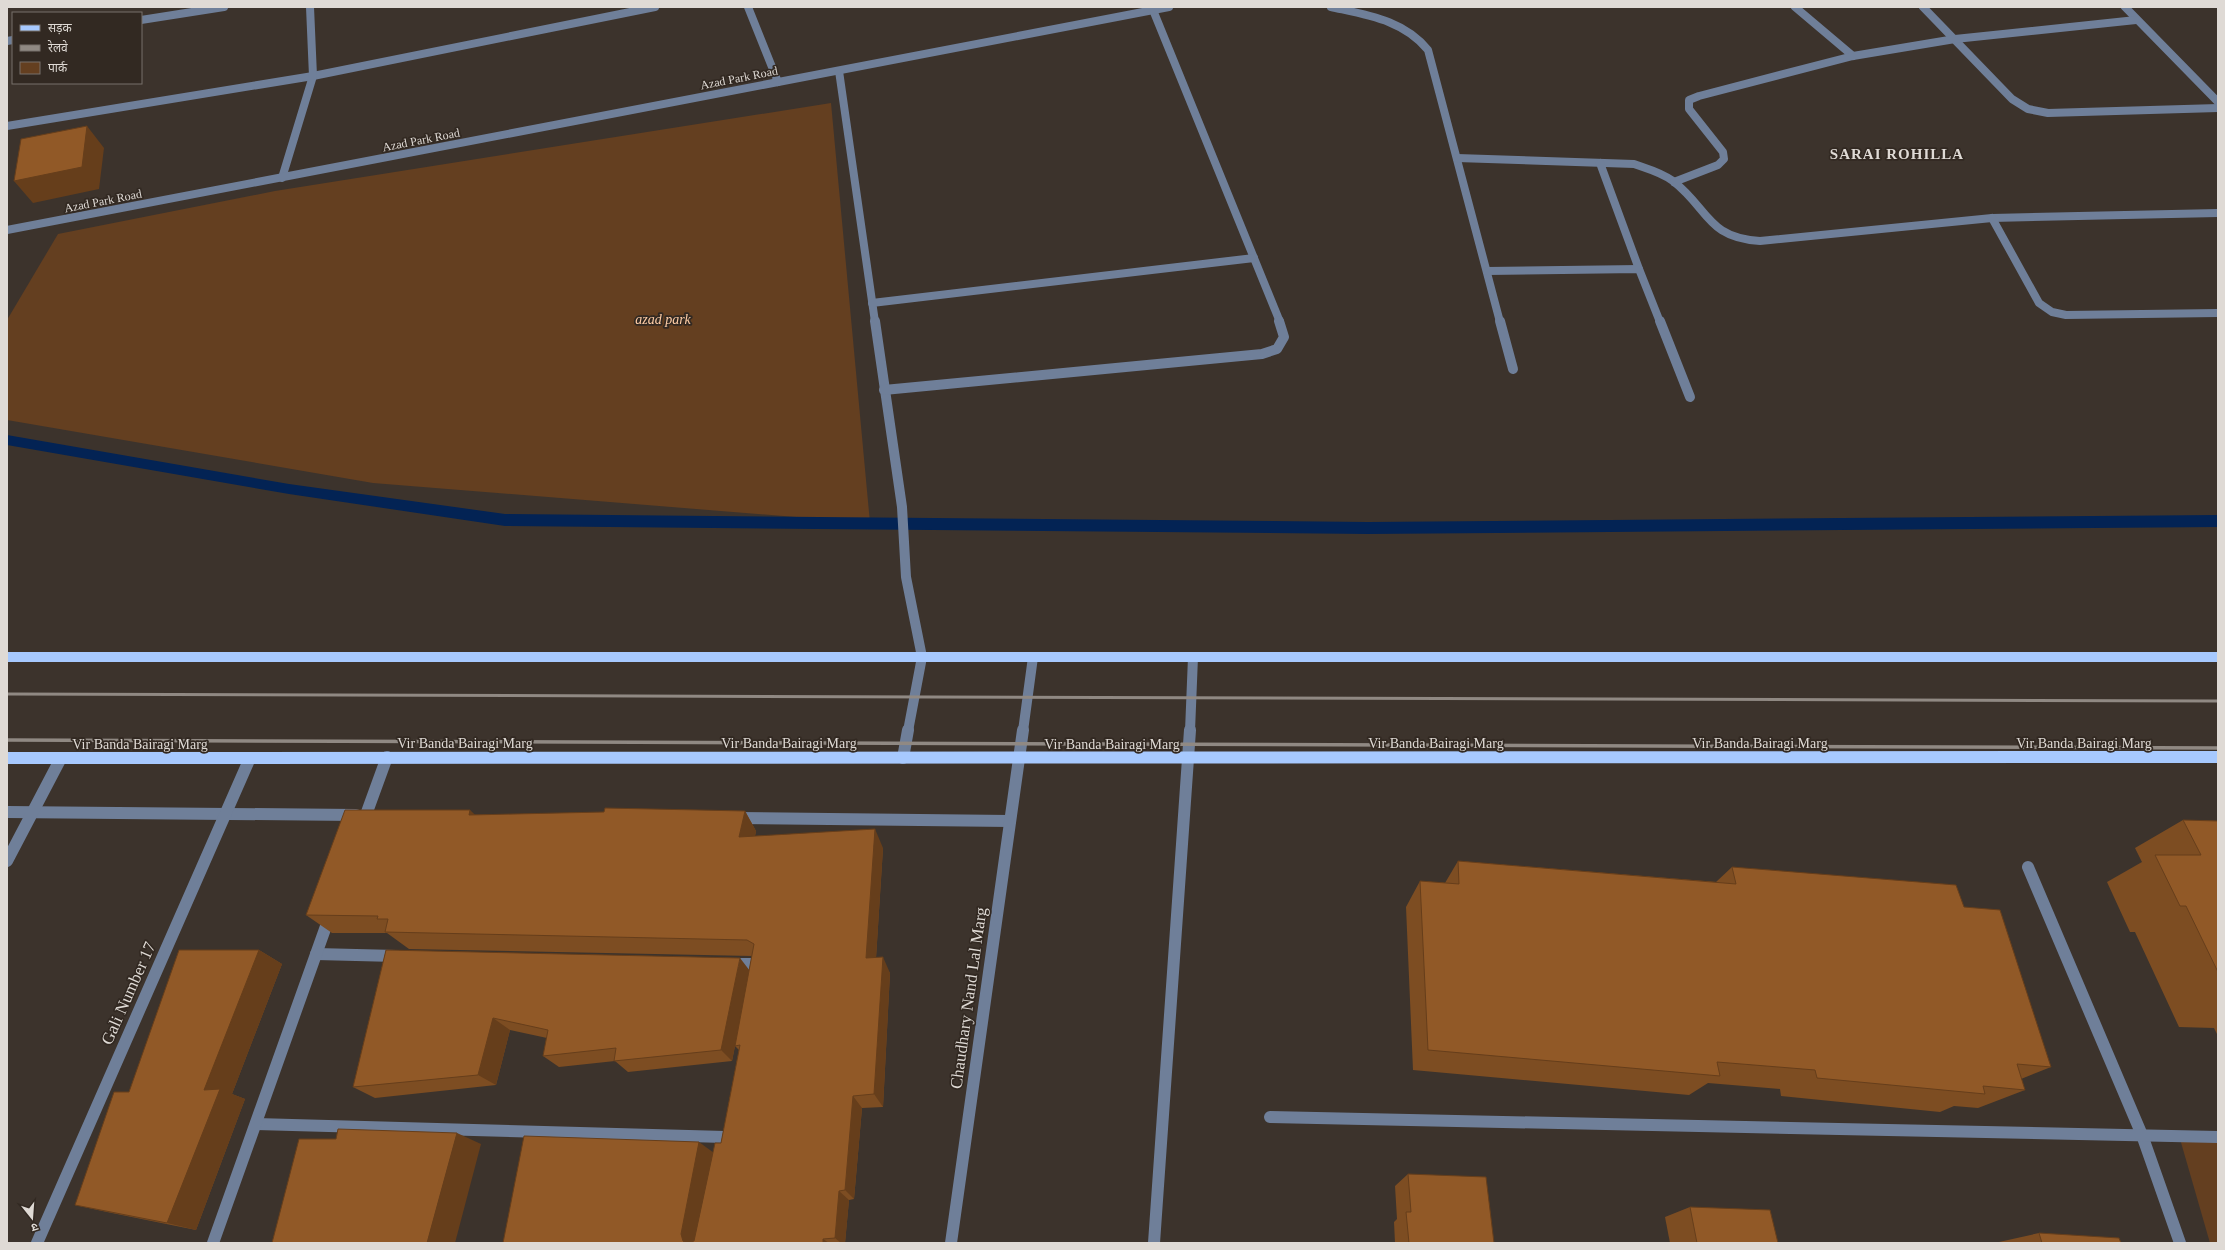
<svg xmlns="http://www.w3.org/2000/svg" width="2225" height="1250" viewBox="0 0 2225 1250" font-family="'Times New Roman','Noto Sans Devanagari',serif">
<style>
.green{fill:#643f20}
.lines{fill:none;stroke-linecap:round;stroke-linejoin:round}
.stream{fill:#032354;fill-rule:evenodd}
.minor-far2{stroke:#6f7f99;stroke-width:8}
.minor-far1{stroke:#6f7f99;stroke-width:10}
.minor{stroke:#6f7f99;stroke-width:12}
.major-far1{stroke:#a7c9fe;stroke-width:10}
.major{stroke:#a7c9fe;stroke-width:12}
.rail-far1{stroke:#908983;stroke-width:3}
.rail{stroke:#908983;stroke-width:3.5}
.wall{fill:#7d4d22}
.shaded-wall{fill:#663e1b}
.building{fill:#915927;stroke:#663e1b}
.labels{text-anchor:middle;stroke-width:3.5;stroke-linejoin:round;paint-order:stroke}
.far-street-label{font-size:12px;fill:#dfdad5;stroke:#322922}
.park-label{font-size:14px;font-style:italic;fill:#fecca5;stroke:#322922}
.street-label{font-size:14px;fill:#dfdad5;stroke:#322922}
.far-district-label{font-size:15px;font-weight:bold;letter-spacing:1px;fill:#dfdad5;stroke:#322922}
.near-street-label{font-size:17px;fill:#dfdad5;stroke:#322922}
</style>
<rect width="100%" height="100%" fill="#3c332c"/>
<g class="green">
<path d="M831,103L870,523L373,483L7,420V320L58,234L275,191Z"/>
<path d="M2178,1132L2218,1135V1243H2210Z"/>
</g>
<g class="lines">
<path class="stream" d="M7,435L289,484L505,514L1368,522L2218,515V527L1368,534L505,526L289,494L7,445Z"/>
<g class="minor-far2">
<path d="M748,7L778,82"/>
<path d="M1331,7C1367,15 1404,20 1428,50L1500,322"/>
<path d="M1795,7L1853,56"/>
<path d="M1923,7L2012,99L2028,109L2048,113L2218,108"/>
<path d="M2125,7L2218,102"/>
<path d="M1153,10L1280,322"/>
<path d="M141,20L224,7"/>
<path d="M7,41L13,40"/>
<path d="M839,71L875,322"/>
<path d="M7,126L313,76L655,7"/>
<path d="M1457,158L1634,164C1648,169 1661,172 1673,181C1709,209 1707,238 1760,241L1992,218L2218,213"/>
<path d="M1600,163L1639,269"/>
<path d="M282,178L313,76L310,7"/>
<path d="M1674,182L1718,165L1724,159L1723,152L1689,109V100L1699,96L1853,56L1955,39L2136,20"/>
<path d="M1992,218L2039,303L2052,312L2066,315L2218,313"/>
<path d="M7,230L1169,7"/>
<path d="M1487,271L1639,269L1660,322"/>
<path d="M872,303L1254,258"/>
</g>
<g class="minor-far1">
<path d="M875,321L902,507L906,577L922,657L908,731"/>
<path d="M1500,321L1513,369"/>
<path d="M1660,321L1690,397"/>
<path d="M884,390L1262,354L1277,349L1284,337L1279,321"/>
<path d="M1023,731L1033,657"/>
<path d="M1190,731L1193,657"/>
</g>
<g class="minor">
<path d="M903,758L908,730"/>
<path d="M7,812L356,815"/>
<path d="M736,818L1010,821"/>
<path d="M363,823L387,757"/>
<path d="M7,861L61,758"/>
<path d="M2028,867L2142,1135L2180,1243"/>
<path d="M316,954L396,956"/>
<path d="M732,964H759L757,970"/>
<path d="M1270,1117L2218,1137"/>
<path d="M256,1124L725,1137"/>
<path d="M37,1243L250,758"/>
<path d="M213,1243L330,915"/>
<path d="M951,1243L1023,730"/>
<path d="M1154,1243L1190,730"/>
</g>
<path class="major-far1" d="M7,657H2218"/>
<path class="major" d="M7,758L2218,757"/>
<path class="rail-far1" d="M7,694L2218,701"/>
<path class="rail" d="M7,740L2218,748"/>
</g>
<g class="wall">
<path d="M745,811L756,831L755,836L883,848L876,958L890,973L883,1107L862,1108L854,1199L849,1200L845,1243H503L713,1152L721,1143L739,1050L735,1046L732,1061L628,1072L615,1061L559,1067L543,1056L547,1038L510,1030L496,1085L375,1098L353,1087L386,950L749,970L752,956L409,949L387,933H332L306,915L476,815Z"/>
<path d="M2183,820L2218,821V1036L2214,1028L2179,1027L2135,932H2130L2107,882L2142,862L2135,848Z"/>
<path d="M1458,861L1716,882L1732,867L1964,907L2051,1067L2021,1079L2025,1090L1978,1108L1954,1106L1940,1112L1781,1096L1780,1089L1708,1083L1689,1095L1413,1070L1406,907L1420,881L1445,883Z"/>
<path d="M259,950L282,964L232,1094L245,1099L196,1230L107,1212L75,1205Z"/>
<path d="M1408,1174L1494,1243H1395L1394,1222L1397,1219L1395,1186Z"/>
<path d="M1690,1207L1778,1243H1670L1665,1217Z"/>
<path d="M2039,1233L2121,1243H1999V1242Z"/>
</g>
<g class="shaded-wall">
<path d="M87,126L104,148L99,189L33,203L14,181Z"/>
<path d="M470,810L490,829L469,815Z"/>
<path d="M745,811L756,831L751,856L739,837Z"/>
<path d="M875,829L883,848L875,974L866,958Z"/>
<path d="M259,950L282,964L232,1094L245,1099L196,1230L167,1223L204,1090Z"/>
<path d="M883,957L890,973L883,1107L874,1094Z"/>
<path d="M740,958L750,971L732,1061L721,1050Z"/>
<path d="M493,1018L510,1030L496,1085L478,1075Z"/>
<path d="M853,1096L862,1108L854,1199L845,1190Z"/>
<path d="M457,1133L481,1144L455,1243H427Z"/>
<path d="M699,1142L714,1153L697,1242L687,1243L683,1241L681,1234Z"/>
<path d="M839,1191L849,1200L845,1243H841L835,1238Z"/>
<path d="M823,1239L829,1243H823Z"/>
</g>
<g class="building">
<path d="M87,126L82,167L14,181L21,139Z"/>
<path d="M605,808L745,811L739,837L875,829L866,958L883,957L874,1094L853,1096L845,1190L839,1191L835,1238L823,1239V1243H503L524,1136L699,1142L681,1234L683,1241L686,1243L694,1241L715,1143H721L740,1045L735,1046L754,944L747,940L385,932L388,919H377L378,916L306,915L345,810H470L469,815L604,812Z"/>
<path d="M2183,820L2218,821V972L2186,906H2180L2155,855H2201Z"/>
<path d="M1458,861L1736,884L1732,867L1956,885L1964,907L2000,910L2051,1067L2017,1064L2025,1090L1983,1086L1985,1094L1817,1078L1815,1070L1717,1062L1720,1076L1428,1050L1420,881L1459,884Z"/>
<path d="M179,950H259L204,1090L220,1089L167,1223L75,1205L114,1092H129Z"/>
<path d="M386,950L740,958L721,1050L614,1061L616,1048L543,1056L548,1030L493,1018L478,1075L353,1087Z"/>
<path d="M338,1129L457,1133L427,1243H272L299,1139H336Z"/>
<path d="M1408,1174L1486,1177L1494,1243H1409L1406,1212H1411Z"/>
<path d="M1690,1207L1770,1210L1778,1243H1697Z"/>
<path d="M2039,1233L2119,1238L2121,1243H2042Z"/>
</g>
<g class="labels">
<g class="far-street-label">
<text transform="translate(739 78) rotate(-11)" y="4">Azad Park Road</text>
<text transform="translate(421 140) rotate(-11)" y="4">Azad Park Road</text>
<text transform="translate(103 201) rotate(-11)" y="4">Azad Park Road</text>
</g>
<g class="park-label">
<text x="663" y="324">azad park</text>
</g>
<g class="street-label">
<text x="465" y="748">Vir Banda Bairagi Marg</text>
<text x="789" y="748">Vir Banda Bairagi Marg</text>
<text x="1436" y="748">Vir Banda Bairagi Marg</text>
<text x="1760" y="748">Vir Banda Bairagi Marg</text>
<text x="2084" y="748">Vir Banda Bairagi Marg</text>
<text x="140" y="749">Vir Banda Bairagi Marg</text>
<text x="1112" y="749">Vir Banda Bairagi Marg</text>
</g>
<g class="far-district-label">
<text x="1897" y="159">SARAI ROHILLA</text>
</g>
<g class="near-street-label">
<text transform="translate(128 993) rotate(-66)" y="6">Gali Number 17</text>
<text transform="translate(968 998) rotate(-82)" y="6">Chaudhary Nand Lal Marg</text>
</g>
</g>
<rect width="2225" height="1250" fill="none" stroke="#dfdad5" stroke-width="16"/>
<rect x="12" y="12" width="130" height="72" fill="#322922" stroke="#77706a"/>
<rect x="20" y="25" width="20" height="6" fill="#a7c9fe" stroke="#77706a"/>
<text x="48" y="32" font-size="12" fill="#dfdad5">सड़क</text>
<rect x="20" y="45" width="20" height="6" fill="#908983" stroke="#77706a"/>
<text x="48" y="52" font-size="12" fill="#dfdad5">रेलवे</text>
<rect x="20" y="62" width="20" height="12" fill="#643f20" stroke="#77706a"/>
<text x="48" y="72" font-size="12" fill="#dfdad5">पार्क</text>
<g transform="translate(32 1218) rotate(163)" stroke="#322922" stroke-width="3" paint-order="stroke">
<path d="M0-3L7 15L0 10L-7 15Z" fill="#dfdad5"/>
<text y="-6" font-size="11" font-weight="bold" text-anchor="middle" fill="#dfdad5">उ</text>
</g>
</svg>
